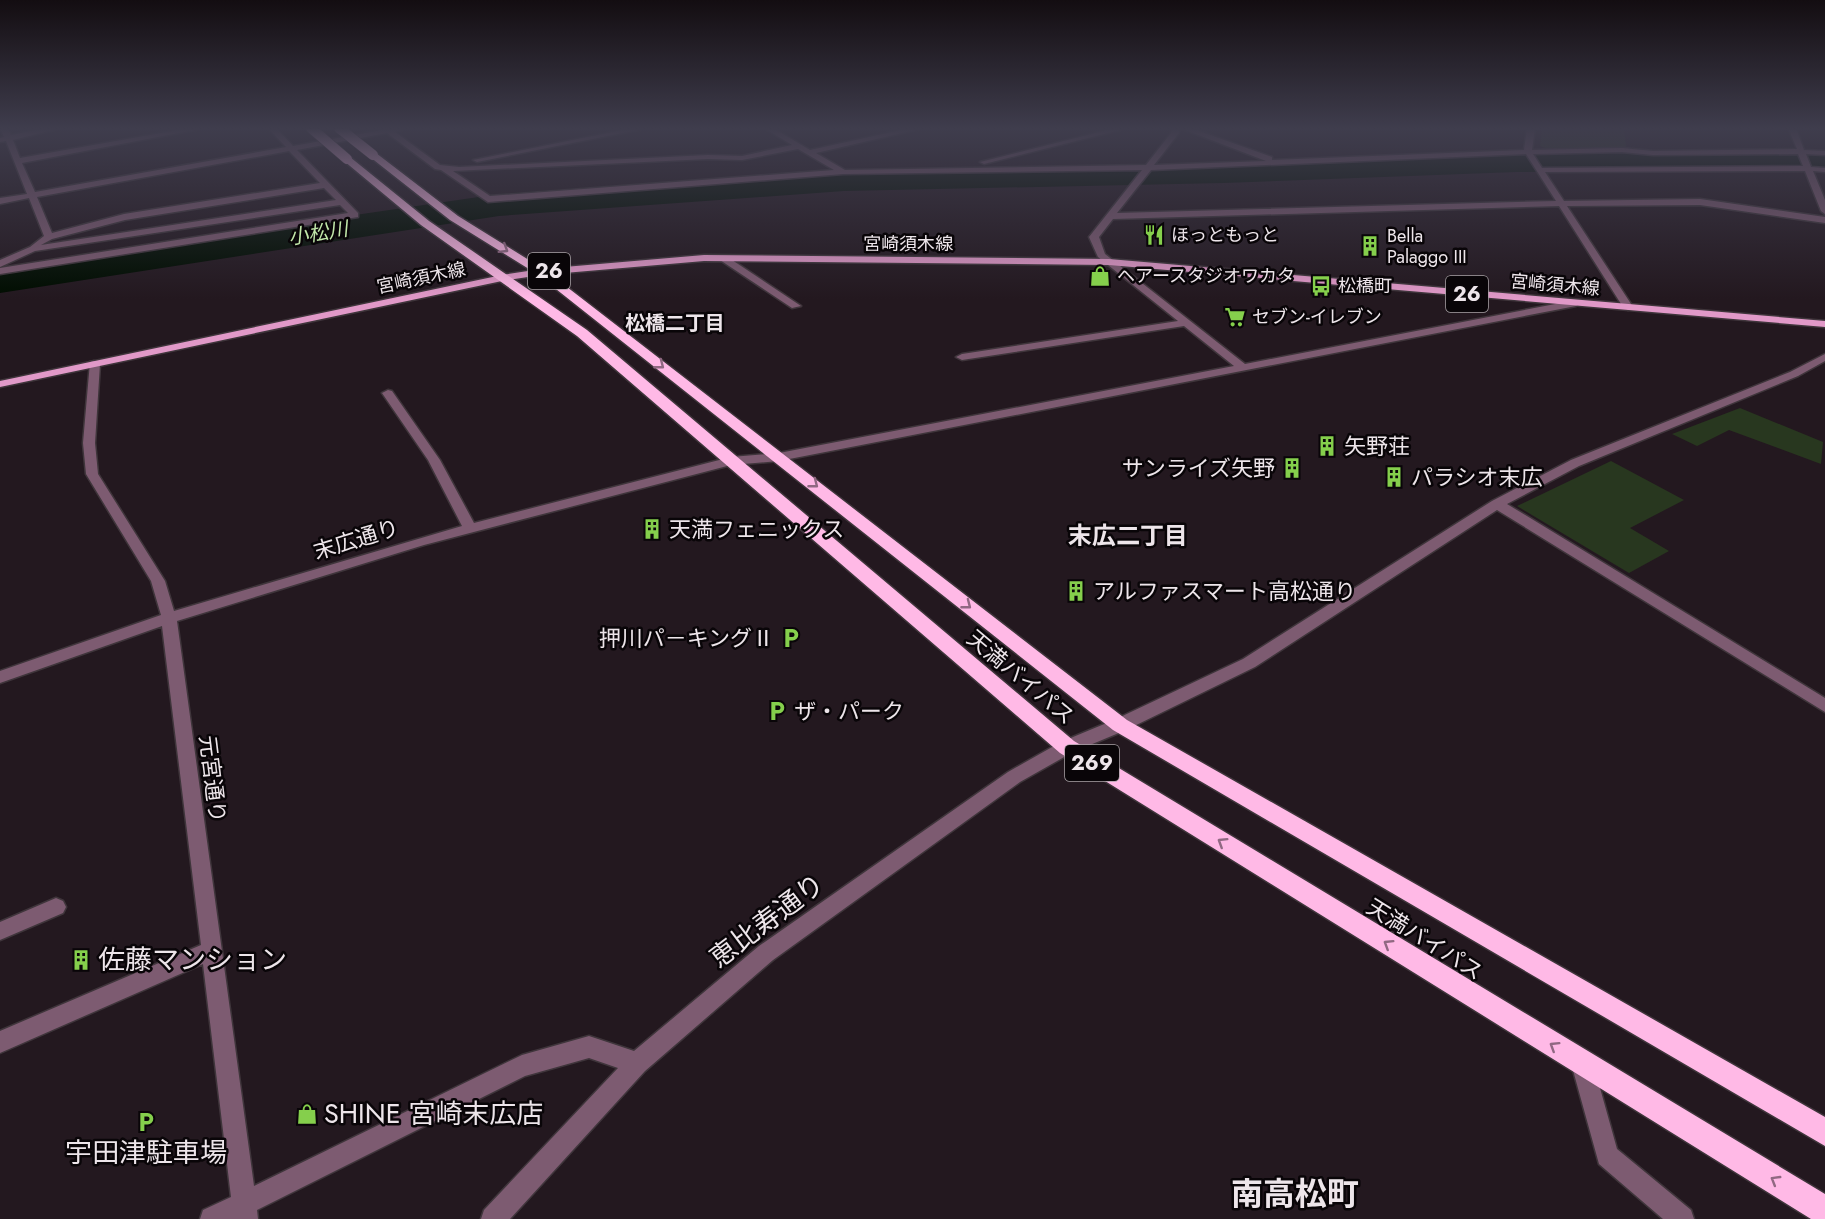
<svg xmlns="http://www.w3.org/2000/svg" width="1825" height="1219" viewBox="0 0 1825 1219" font-family="Jost,'Noto Sans JP',sans-serif">
<style>
.green{fill:#28371f}
.lines{fill:none;stroke-linecap:round;stroke-linejoin:round}
.river{fill:#000d00;fill-rule:evenodd}
.minor-casing{stroke:#3f353b;stroke-width:3}
.major-casing{stroke:#3f353b;stroke-width:3}
.highway-casing{stroke:#3f353b;stroke-width:3}
.minor{fill:#7d5b71;fill-rule:evenodd}
.major{fill:#e199c8;fill-rule:evenodd}
.highway{fill:#ffb9e6;fill-rule:evenodd}
.highway-bridge-casing{stroke:#3f353b;stroke-width:11;stroke-linecap:butt}
.highway-bridge{stroke:#ffb9e6;stroke-width:10}
.oneway{stroke:#906882}
.labels{text-anchor:middle;stroke-width:5;stroke-linejoin:round;paint-order:stroke}
.far-poi-label{font-size:18px;fill:#ede5ea;stroke:#090508;text-anchor:start}
.far-street-label{font-size:18px;fill:#ede5ea;stroke:#090508}
.far-water-label{font-size:20px;font-style:italic;fill:#c1e7a9;stroke:#090508}
.far-neighbourhood-label{font-size:20px;font-weight:bold;fill:#ede5ea;stroke:#090508}
.shield{fill:#090508;stroke:#a9a2a6;stroke-width:1.5}
.shield-label{font-size:21px;font-weight:bold;fill:#ede5ea}
.poi-label{font-size:22px;fill:#ede5ea;stroke:#090508;text-anchor:start}
.street-label{font-size:22px;fill:#ede5ea;stroke:#090508}
.neighbourhood-label{font-size:24px;font-weight:bold;fill:#ede5ea;stroke:#090508}
.near-street-label{font-size:27px;fill:#ede5ea;stroke:#090508}
.near-poi-label{font-size:27px;fill:#ede5ea;stroke:#090508;text-anchor:start}
.near-quarter-label{font-size:32px;font-weight:bold;fill:#ede5ea;stroke:#090508}
</style>
<rect width="100%" height="100%" fill="#23181f"/>
<g class="green">
<path d="M1542,128H1624L1626,147L1548,149L1540,146Z"/>
<path d="M1740,408L1823,442L1821,464L1729,430L1697,446L1672,434Z"/>
<path d="M1611,461L1684,500L1630,528L1669,551L1629,573L1517,506Z"/>
</g>
<g class="lines">
<path class="river" d="M1749,150L1825,152V172L1749,170L1517,172L1224,183L844,191L499,216L0,293V267L499,194L844,169L1224,163L1517,152Z"/>
<g class="minor-casing">
<g id="minor">
<path d="M0,128H8L11,135L46,128H61L13,140L20,158L189,128H205L22,163L35,192L286,147L268,128H276L293,146L382,130L381,128H407L395,132L440,165L459,167L708,155L742,156L792,145L764,128H773L810,150L910,128H924L816,153L845,170L1146,165L1171,133L1172,128H1180L1179,133L1154,165L1266,161L1180,128H1191L1272,157V160L1524,150L1527,128H1535L1532,150L1622,148L1653,151L1797,149L1788,128H1796L1804,150L1825,151V155L1806,154L1811,167L1825,168V172L1813,171L1825,200V214L1821,211L1805,171L1545,172L1564,201L1700,199L1825,217V223L1700,205L1567,206L1633,307L1628,310L1623,307L1559,206L1113,219L1099,237L1105,254L1245,364L1576,300L1581,303L1576,306L779,461L731,465L424,545L177,621L254,1186L522,1055L589,1036L634,1051L759,946L1008,772L1061,742L1114,720L1243,659L1492,501L1571,460L1790,372L1825,354V361L1798,376L1579,466L1507,504L1825,698V712L1497,510L1255,667L1126,730L1073,752L1020,782L773,960L645,1071L510,1219H481L484,1210L618,1068L589,1058L525,1076L257,1210L258,1219H200L203,1210L231,1197L203,964L0,1053V1031L201,945L162,626L0,683V671L161,615L151,581L86,474L83,443L90,362L94,361L100,364L95,443L98,474L165,581L174,611L462,526L428,460L382,393L388,390L392,391L440,460L474,523L731,457L779,453L1234,366L1184,326L962,360L956,357L962,354L1178,321L1098,257L1089,237L1142,170L843,174L488,202L441,170L435,169L387,133L297,150L358,213V217L0,274V268L348,213L340,205L35,251L0,267V260L30,247L44,236L29,198L0,204V198L27,194L6,141L0,142V138L4,137ZM798,149L834,170L490,196L453,171L708,159L742,160ZM289,151L320,183L124,214L52,233L37,197ZM1622,152L1653,155L1798,154L1803,166L1542,168L1533,154ZM1526,154L1556,201L1117,213L1151,170ZM324,188L336,200L41,245L52,239L125,220Z"/>
<path d="M632,128H648L477,162L473,160Z"/>
<path d="M1115,128H1128L984,164L980,162Z"/>
<path d="M720,256H726L801,306L792,308L720,260Z"/>
<path d="M56,898L63,901L66,907L63,913L0,940V922Z"/>
<path d="M1582,1052L1590,1055L1593,1063L1617,1149L1691,1210L1694,1219H1663L1599,1164L1571,1063L1574,1055Z"/>
</g>
</g>
<g class="major-casing">
<path id="major" d="M704,255L1109,259L1825,321V327L1109,265L704,261L541,275L502,281L0,387V381L502,275L541,269Z"/>
</g>
<g class="highway-casing">
<g id="highway">
<path d="M370,153H376L458,216L545,270L1127,720L1825,1117V1146L1113,730L537,274L450,220L370,157Z"/>
<path d="M344,157H350L429,221L587,330L1074,741L1825,1194V1219H1811L1060,753L577,336L421,225L344,161Z"/>
</g>
</g>
<use href="#minor" class="minor"/>
<use href="#major" class="major"/>
<use href="#highway" class="highway"/>
<g class="highway-bridge-casing">
<g id="highway-bridge">
<path d="M311,128L347,159"/>
<path d="M339,128L373,155"/>
</g>
</g>
<use href="#highway-bridge" class="highway-bridge"/>
</g>
<defs><path id="oneway-chevron" d="M-2-3.5L2.5 0L-2 3.5" fill="none" stroke-width="1.6" stroke-linecap="round" stroke-linejoin="round" transform="scale(1.5)"/></defs>
<g class="oneway">
<use href="#oneway-chevron" transform="translate(504 249) rotate(32)"/>
<use href="#oneway-chevron" transform="translate(660 365) rotate(38)"/>
<use href="#oneway-chevron" transform="translate(814 484) rotate(38)"/>
<use href="#oneway-chevron" transform="translate(967 605) rotate(38)"/>
<use href="#oneway-chevron" transform="translate(1222 842) rotate(-148)"/>
<use href="#oneway-chevron" transform="translate(1388 944) rotate(-148)"/>
<use href="#oneway-chevron" transform="translate(1554 1046) rotate(-148)"/>
<use href="#oneway-chevron" transform="translate(1775 1180) rotate(-149)"/>
</g>
<linearGradient id="sky" x2="0" y2="1"><stop stop-color="#130d11"/><stop offset="0.43" stop-color="#3f3d4d"/><stop offset="1" stop-color="#3f3d4d" stop-opacity="0"/></linearGradient>
<rect width="1825" height="299" fill="url(#sky)"/>
<defs>
<g id="restaurant-bare" transform="scale(1.62)"><path d="M-5-6h1v4h1v-4h1v4h1v-4h1v5L-1.5 .5V6h-2V.5L-5-1ZM5-6V6H3V1.5H1.5Q1.5-4 5-6Z" fill="#85cf4c" stroke="#090508" stroke-width="2.5" paint-order="stroke"/></g>
<g id="building-bare" transform="scale(1.62)"><path d="M-4-6H4V6H1V3H-1V6H-4ZM-2.5-4.3h1.7v1.8h-1.7ZM.8-4.3h1.7v1.8H.8ZM-2.5-1h1.7V.8h-1.7ZM.8-1h1.7V.8H.8Z" fill="#85cf4c" stroke="#090508" stroke-width="2.5" paint-order="stroke"/></g>
<g id="shop-bare" transform="scale(1.62)"><path d="M-5-2.5h2.3a2.7 3.5 0 0 1 5.4 0H5L5.5 6h-11ZM-1.5-2.5h3a1.5 2.3 0 0 0-3 0Z" fill="#85cf4c" stroke="#090508" stroke-width="2.5" paint-order="stroke"/></g>
<g id="bus-bare" transform="scale(1.62)"><path d="M-5-6H5V4H4V6H2V4H-2V6H-4V4H-5ZM-3.5-4V0h7V-4ZM-3.5 1.2v1.5H-2V1.2ZM2 1.2v1.5H3.5V1.2Z" fill="#85cf4c" stroke="#090508" stroke-width="2.5" paint-order="stroke"/></g>
<g id="supermarket-bare" transform="scale(1.62)"><path d="M-6-5.5h2.5l.6 2H6L4.5 2H-2.5L-4.4-4H-6ZM-1.5 3.2a1.3 1.3 0 1 0 .1 0ZM3 3.2a1.3 1.3 0 1 0 .1 0Z" fill="#85cf4c" stroke="#090508" stroke-width="2.5" paint-order="stroke"/></g>
<g id="parking-bare" transform="scale(1.62)"><path d="M-3.5-5.5H1a3.5 3.5 0 0 1 0 7H-1V5.5H-3.5ZM-1-3.4V-.6H.8a1.4 1.4 0 0 0 0-2.8Z" fill="#85cf4c" stroke="#090508" stroke-width="2.5" paint-order="stroke"/></g>
</defs>
<g fill-rule="evenodd">
<use href="#restaurant-bare" x="1154" y="235"/>
<use href="#building-bare" x="1370" y="246"/>
<use href="#shop-bare" x="1100" y="276"/>
<use href="#bus-bare" x="1321" y="286"/>
<use href="#supermarket-bare" x="1235" y="317"/>
<use href="#building-bare" x="1327" y="446"/>
<use href="#building-bare" x="1292" y="468"/>
<use href="#building-bare" x="1394" y="477"/>
<use href="#building-bare" x="652" y="529"/>
<use href="#building-bare" x="1076" y="591"/>
<use href="#parking-bare" x="791" y="638"/>
<use href="#parking-bare" x="777" y="711"/>
<use href="#building-bare" x="81" y="960"/>
<use href="#shop-bare" x="307" y="1114"/>
<use href="#parking-bare" x="146" y="1122"/>
</g>
<g class="labels">
<g class="far-poi-label">
<text x="1171" y="241">ほっともっと</text>
<text x="1387" y="242">Bella<tspan x="1387" dy="21">Palaggo III</tspan></text>
<text x="1117" y="282">ヘアースタジオワカタ</text>
<text x="1338" y="292">松橋町</text>
<text x="1252" y="323">セブン-イレブン</text>
</g>
<g class="far-street-label">
<text x="908" y="250">宮崎須木線</text>
<text transform="translate(421 278) rotate(-12)" y="6">宮崎須木線</text>
<text transform="translate(1555 285) rotate(5)" y="6">宮崎須木線</text>
</g>
<g class="far-water-label">
<text transform="translate(318 233) rotate(-9)" y="7">小松川</text>
</g>
<g class="far-neighbourhood-label">
<text x="675" y="330">松橋二丁目</text>
</g>
<g class="shield">
<rect x="528" y="253" width="42" height="36" rx="4.5"/>
<rect x="1446" y="276" width="42" height="36" rx="4.5"/>
<rect x="1065" y="745" width="54" height="36" rx="4.5"/>
</g>
<g class="shield-label">
<text x="549" y="278">26</text>
<text x="1467" y="301">26</text>
<text x="1092" y="770">269</text>
</g>
<g class="poi-label">
<text x="1344" y="454">矢野荘</text>
<text x="1275" y="476" text-anchor="end">サンライズ矢野</text>
<text x="1411" y="485">パラシオ末広</text>
<text x="669" y="537">天満フェニックス</text>
<text x="1093" y="599">アルファスマート高松通り</text>
<text x="774" y="646" text-anchor="end">押川パ－キングⅡ</text>
<text x="794" y="719">ザ・パーク</text>
</g>
<g class="street-label">
<text transform="translate(356 539) rotate(-17)" y="8">末広通り</text>
<text transform="translate(1021 677) rotate(40)" y="8">天満バイパス</text>
<text transform="translate(213 779) rotate(83)" y="8">元宮通り</text>
<text transform="translate(1425 939) rotate(32)" y="8">天満バイパス</text>
</g>
<g class="neighbourhood-label">
<text x="1128" y="544">末広二丁目</text>
</g>
<g class="near-street-label">
<text transform="translate(767 921) rotate(-37)" y="9">恵比寿通り</text>
</g>
<g class="near-poi-label">
<text x="98" y="969">佐藤マンション</text>
<text x="324" y="1123">SHINE 宮崎末広店</text>
<text x="146" y="1162" text-anchor="middle">宇田津駐車場</text>
</g>
<g class="near-quarter-label">
<text x="1295" y="1205">南高松町</text>
</g>
</g>
</svg>
